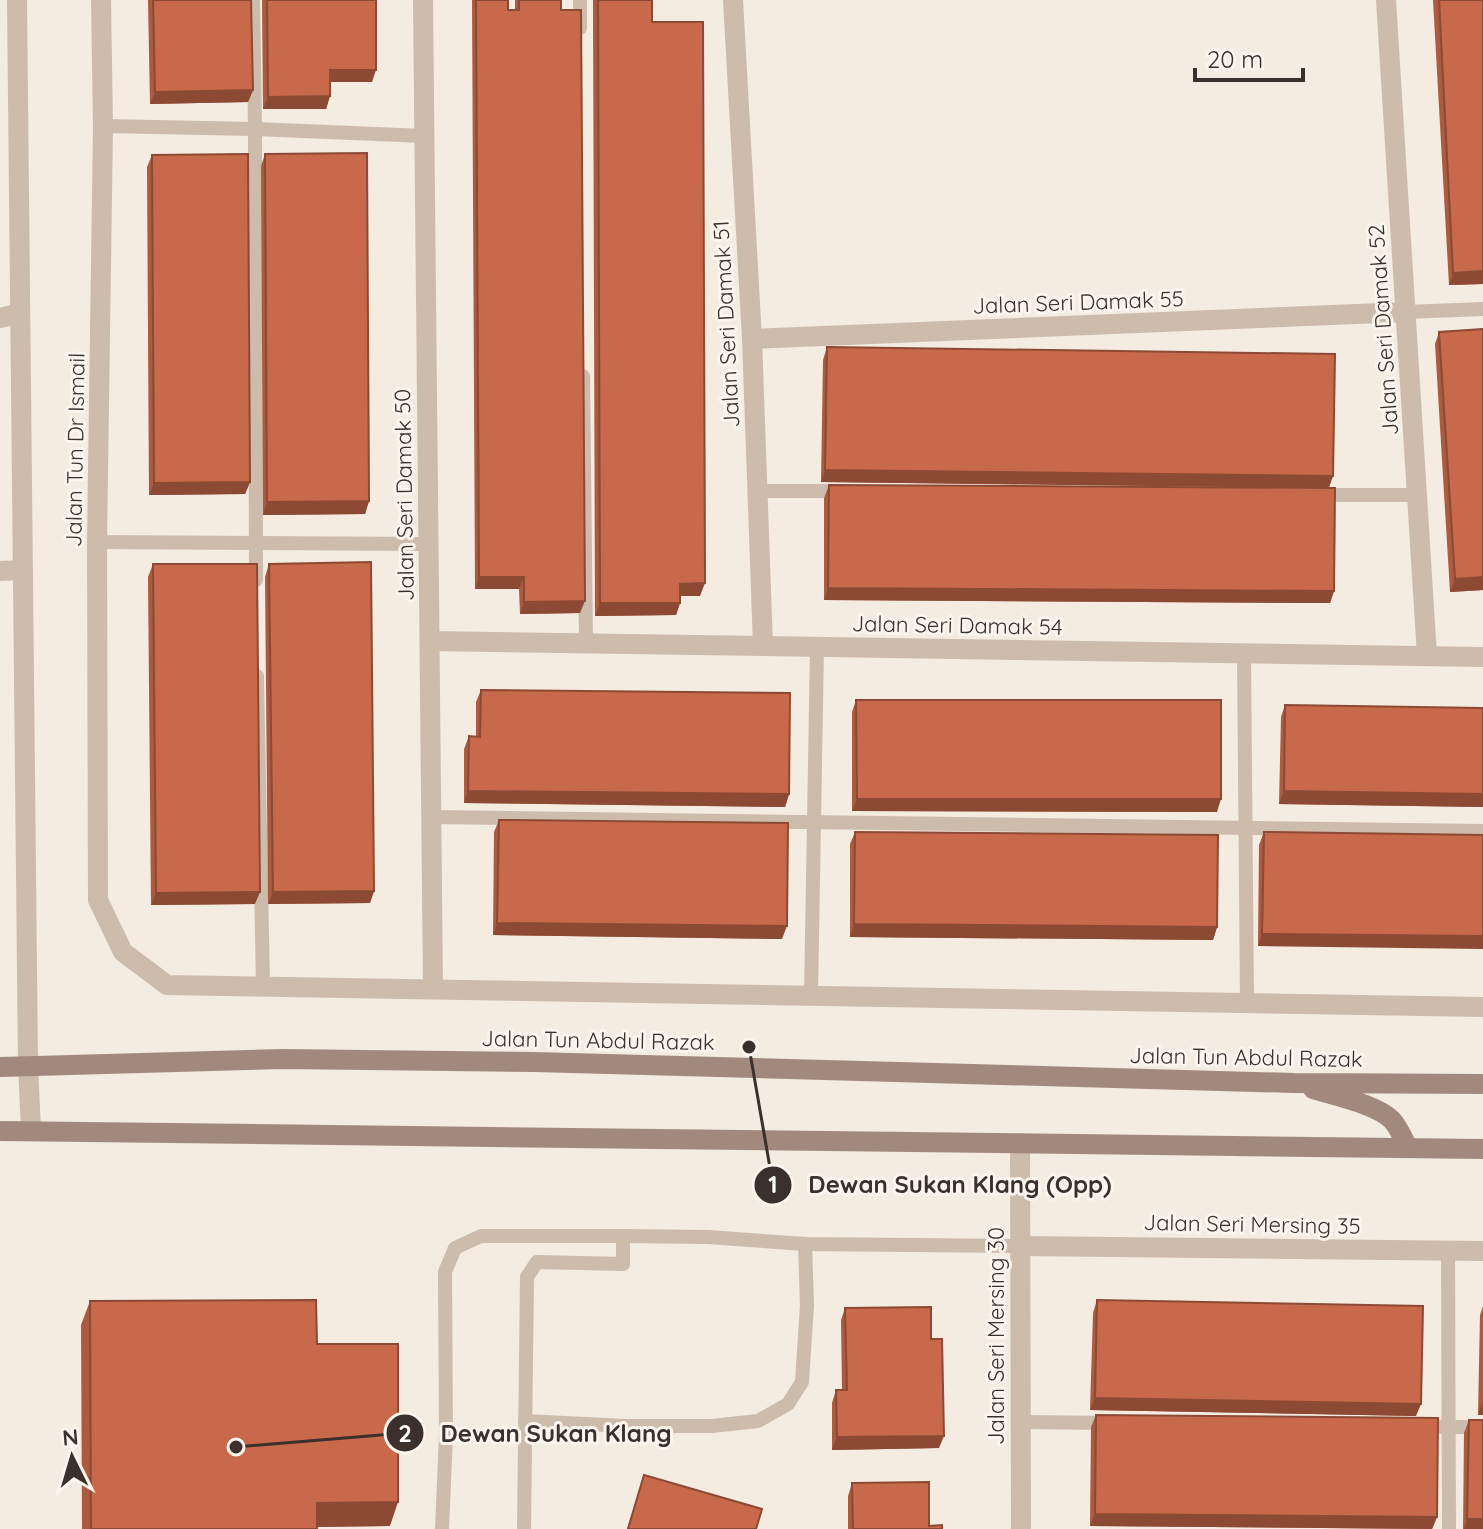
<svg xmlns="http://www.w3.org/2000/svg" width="1483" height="1529" viewBox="0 0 1483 1529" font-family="Quicksand,sans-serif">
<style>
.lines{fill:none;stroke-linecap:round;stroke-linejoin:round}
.service{stroke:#cdbbac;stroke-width:14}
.minor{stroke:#cdbbac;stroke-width:20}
.tertiary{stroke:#cdbbac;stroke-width:20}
.secondary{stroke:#a18a7d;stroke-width:20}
.wall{fill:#ac5a40}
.shaded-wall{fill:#8c4a34}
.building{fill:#c8694b;stroke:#8c4a34;stroke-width:2}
.labels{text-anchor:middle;stroke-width:6;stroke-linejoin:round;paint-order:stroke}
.street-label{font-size:22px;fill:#3b302b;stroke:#fbf5ee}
.leader{fill:none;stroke:#3b302b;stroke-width:3}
.callout-dot{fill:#3b302b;stroke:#fbf5ee;stroke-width:3}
.mark-label{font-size:24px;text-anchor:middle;font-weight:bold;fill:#fff}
.callout-label{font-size:24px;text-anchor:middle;font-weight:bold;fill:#3b302b;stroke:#fbf5ee;stroke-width:6;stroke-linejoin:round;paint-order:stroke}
</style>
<rect width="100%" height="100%" fill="#f4ebe1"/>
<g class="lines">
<g class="service">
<path d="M253,0L255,129L256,580"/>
<path d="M580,0V28"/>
<path d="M103,126L255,129L424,136"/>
<path d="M1406,312L1483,309"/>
<path d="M583,376L586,643"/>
<path d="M758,491H845"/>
<path d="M1318,495H1417"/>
<path d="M97,542L428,544"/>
<path d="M1244,653L1247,1003"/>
<path d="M257,676L263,986"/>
<path d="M431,817L1483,831"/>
<path d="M811,996L817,647"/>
<path d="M1448,1250L1449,1529"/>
<path d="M525,1421L626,1426H712L758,1421L788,1404L802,1382L807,1305L805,1244"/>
<path d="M1021,1422L1112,1423"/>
<path d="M1421,1427H1483"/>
<path d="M442,1529L446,1434L445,1272L455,1248L481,1236H623"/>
<path d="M524,1529L527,1277L537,1262L623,1264V1236L708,1237L805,1244L1020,1246"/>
</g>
<g class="minor">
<path d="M101,0L103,126L97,542L98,900L123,952L167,985L1483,1007"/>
<path d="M423,0L433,989"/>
<path d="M733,0L752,339L763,646"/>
<path d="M1386,0L1427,656"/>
<path d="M752,339L1406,312"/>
<path d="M0,571L23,570"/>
<path d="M430,641L1483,657"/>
<path d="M1020,1143L1021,1529"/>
<path d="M1020,1246L1483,1251"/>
</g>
<g class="tertiary">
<path d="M17,0L28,1066L31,1130"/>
<path d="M0,318L20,313"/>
</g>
<g class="secondary">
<path d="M0,1067L283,1059L534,1062L1294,1083L1483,1084"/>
<path d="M1313,1089C1335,1096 1376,1104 1392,1120C1399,1128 1403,1138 1408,1148"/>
<path d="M0,1131L1483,1149"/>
</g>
</g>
<g class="wall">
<path d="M148,0H251L253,90L248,102L150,104Z"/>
<path d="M262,0H376L372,82H330V96L326,109H263Z"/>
<path d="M472,0H508V10H515V0H561L580,613L520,614L519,589H475Z"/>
<path d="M593,0H652V22L700,596H680V603L676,615L595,616Z"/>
<path d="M1433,0H1483V284L1449,285Z"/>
<path d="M265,154L369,501L365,514L263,515L261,166Z"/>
<path d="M152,155L250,482L245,494L149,495L147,167Z"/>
<path d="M1483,329V590L1450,592L1435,344L1439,332Z"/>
<path d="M827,347L1333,476L1329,488L1334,591L1330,603L824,600V498L829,485L1314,488L821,482L823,360Z"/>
<path d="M153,564L255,904L151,905L148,577Z"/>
<path d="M269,564L374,891L370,903L268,904L265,577Z"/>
<path d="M481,690L789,794L785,807L464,803V749L469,736H476V702Z"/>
<path d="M856,700L1217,812L852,811V712Z"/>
<path d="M1285,705L1483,708V807L1279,804L1281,717Z"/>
<path d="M499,820L782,939L493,935L494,832Z"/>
<path d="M855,832L1217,927L1213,940L850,937V844Z"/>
<path d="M1264,832L1483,835L1258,946L1259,845Z"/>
<path d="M1097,1300L1416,1416L1090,1410L1093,1313Z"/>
<path d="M90,1301L317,1344L390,1526L317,1527V1529H82L81,1325Z"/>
<path d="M1483,1306V1415H1478L1480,1315Z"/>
<path d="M845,1308L931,1339L939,1448L832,1450V1403L836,1390H842L841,1320Z"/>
<path d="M1096,1415L1437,1517L1432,1529L1090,1526L1091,1427Z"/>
<path d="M1469,1420L1483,1529H1463L1464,1433Z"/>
<path d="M644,1475L756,1529H627Z"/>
<path d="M852,1483L929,1526L942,1529H848V1496Z"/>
</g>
<g class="shaded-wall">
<path d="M330,70H376L372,82H326Z"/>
<path d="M253,90L248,102L150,104L155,92Z"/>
<path d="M330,96L326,109H263L268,97Z"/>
<path d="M1483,271V284L1449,285L1453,273Z"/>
<path d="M825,470L1333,476L1328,488L821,482Z"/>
<path d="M250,482L245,494L149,495L154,483Z"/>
<path d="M369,501L365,514L263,515L267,502Z"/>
<path d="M479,577H524L519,589H475Z"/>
<path d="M1483,577V590L1450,592L1455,579Z"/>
<path d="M705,583L700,596H675L680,584Z"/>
<path d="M828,588L1334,591L1330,603L824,600Z"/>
<path d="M585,601L580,613L520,614L524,602Z"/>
<path d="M600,603H680L676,615L595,616Z"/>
<path d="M468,791L789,794L785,807L464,803Z"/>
<path d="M1284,791L1483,794V807L1279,804Z"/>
<path d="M857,799H1221L1217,812L852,811Z"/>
<path d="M374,891L370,903L268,904L273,892Z"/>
<path d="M260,892L255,904L151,905L156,893Z"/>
<path d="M497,923L787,926L782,939L493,935Z"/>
<path d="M854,924L1217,927L1213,940L850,937Z"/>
<path d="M1262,934L1483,936V949L1258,946Z"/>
<path d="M1095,1398L1421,1404L1416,1416L1090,1410Z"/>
<path d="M1482,1402L1483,1415H1478Z"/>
<path d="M944,1436L939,1448L832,1450L837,1437Z"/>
<path d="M398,1502L390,1526L308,1527L317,1503Z"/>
<path d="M1095,1514L1437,1517L1432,1529L1090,1526Z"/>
<path d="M1467,1519H1483V1529H1464Z"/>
</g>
<g class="building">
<path d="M153,0H251L253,90L155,92Z"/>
<path d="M267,0H376V70H330V96L268,97Z"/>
<path d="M476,0H508V10H519V0H561V10H581L585,601L524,602V577H479Z"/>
<path d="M598,0H652V22H703L705,583L680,584V603H600Z"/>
<path d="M1439,0H1483V271L1453,273Z"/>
<path d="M367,153L369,501L267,502L265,154Z"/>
<path d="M248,154L250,482L154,483L152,155Z"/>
<path d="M1483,329V577L1455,579L1439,332Z"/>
<path d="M827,347L1335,354L1333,476L825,470Z"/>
<path d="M829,485L1335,488L1334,591L828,588Z"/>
<path d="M371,562L374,891L273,892L269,564Z"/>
<path d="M153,564H257L260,892L156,893Z"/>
<path d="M481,690L790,693L789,794L468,791L469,736L480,737Z"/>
<path d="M856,700H1221V799H857Z"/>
<path d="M1285,705L1483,708V794L1284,791Z"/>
<path d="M499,820L788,823L787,926L497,923Z"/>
<path d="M855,832L1218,835L1217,927L854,924Z"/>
<path d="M1264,832L1483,835V936L1262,934Z"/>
<path d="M316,1300L317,1344H398V1502L317,1503V1529H91L90,1301Z"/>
<path d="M1097,1300L1423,1306L1421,1404L1095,1398Z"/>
<path d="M931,1307V1339H942L944,1436L837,1437L836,1390H847L845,1308Z"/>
<path d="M1096,1415L1438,1418L1437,1517L1095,1514Z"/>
<path d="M1469,1420H1483V1519H1467Z"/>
<path d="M644,1475L762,1509L756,1529H628Z"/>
<path d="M929,1482V1526L942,1525V1529H853L852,1483Z"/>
</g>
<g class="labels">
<g class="street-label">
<text transform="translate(1078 302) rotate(-2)" y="8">Jalan Seri Damak 55</text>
<text transform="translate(726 324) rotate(-93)" y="8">Jalan Seri Damak 51</text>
<text transform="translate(1383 330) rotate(-94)" y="8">Jalan Seri Damak 52</text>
<text transform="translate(75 450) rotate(-89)" y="8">Jalan Tun Dr Ismail</text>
<text transform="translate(404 495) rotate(-91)" y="8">Jalan Seri Damak 50</text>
<text transform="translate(957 625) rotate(1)" y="8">Jalan Seri Damak 54</text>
<text transform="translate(598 1040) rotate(1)" y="8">Jalan Tun Abdul Razak</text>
<text transform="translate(1246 1057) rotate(1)" y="8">Jalan Tun Abdul Razak</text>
<text transform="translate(1252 1224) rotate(1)" y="8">Jalan Seri Mersing 35</text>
<text transform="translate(996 1336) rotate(-90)" y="8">Jalan Seri Mersing 30</text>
</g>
</g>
<path class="leader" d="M749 1047L773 1185M236 1447L405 1433"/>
<g class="callout-dot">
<circle cx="749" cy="1047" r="8"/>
<circle cx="236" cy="1447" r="8"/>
<circle cx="773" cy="1185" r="20"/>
<circle cx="405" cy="1433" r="20"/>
</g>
<g class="mark-label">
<text x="773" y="1193">1</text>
<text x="405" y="1442">2</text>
</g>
<g class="callout-label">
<text x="960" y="1193">Dewan Sukan Klang (Opp)</text>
<text x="556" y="1442">Dewan Sukan Klang</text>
</g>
<g transform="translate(72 1457) rotate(355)" stroke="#fbf5ee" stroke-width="6" paint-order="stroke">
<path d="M0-6L14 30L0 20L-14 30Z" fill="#3b302b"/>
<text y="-12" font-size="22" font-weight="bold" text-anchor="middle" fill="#3b302b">N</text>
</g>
<path d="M1195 68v12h108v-12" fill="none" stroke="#3b302b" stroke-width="4"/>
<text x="1207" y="68" font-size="24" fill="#3b302b" stroke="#fbf5ee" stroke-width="6" paint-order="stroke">20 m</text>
</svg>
